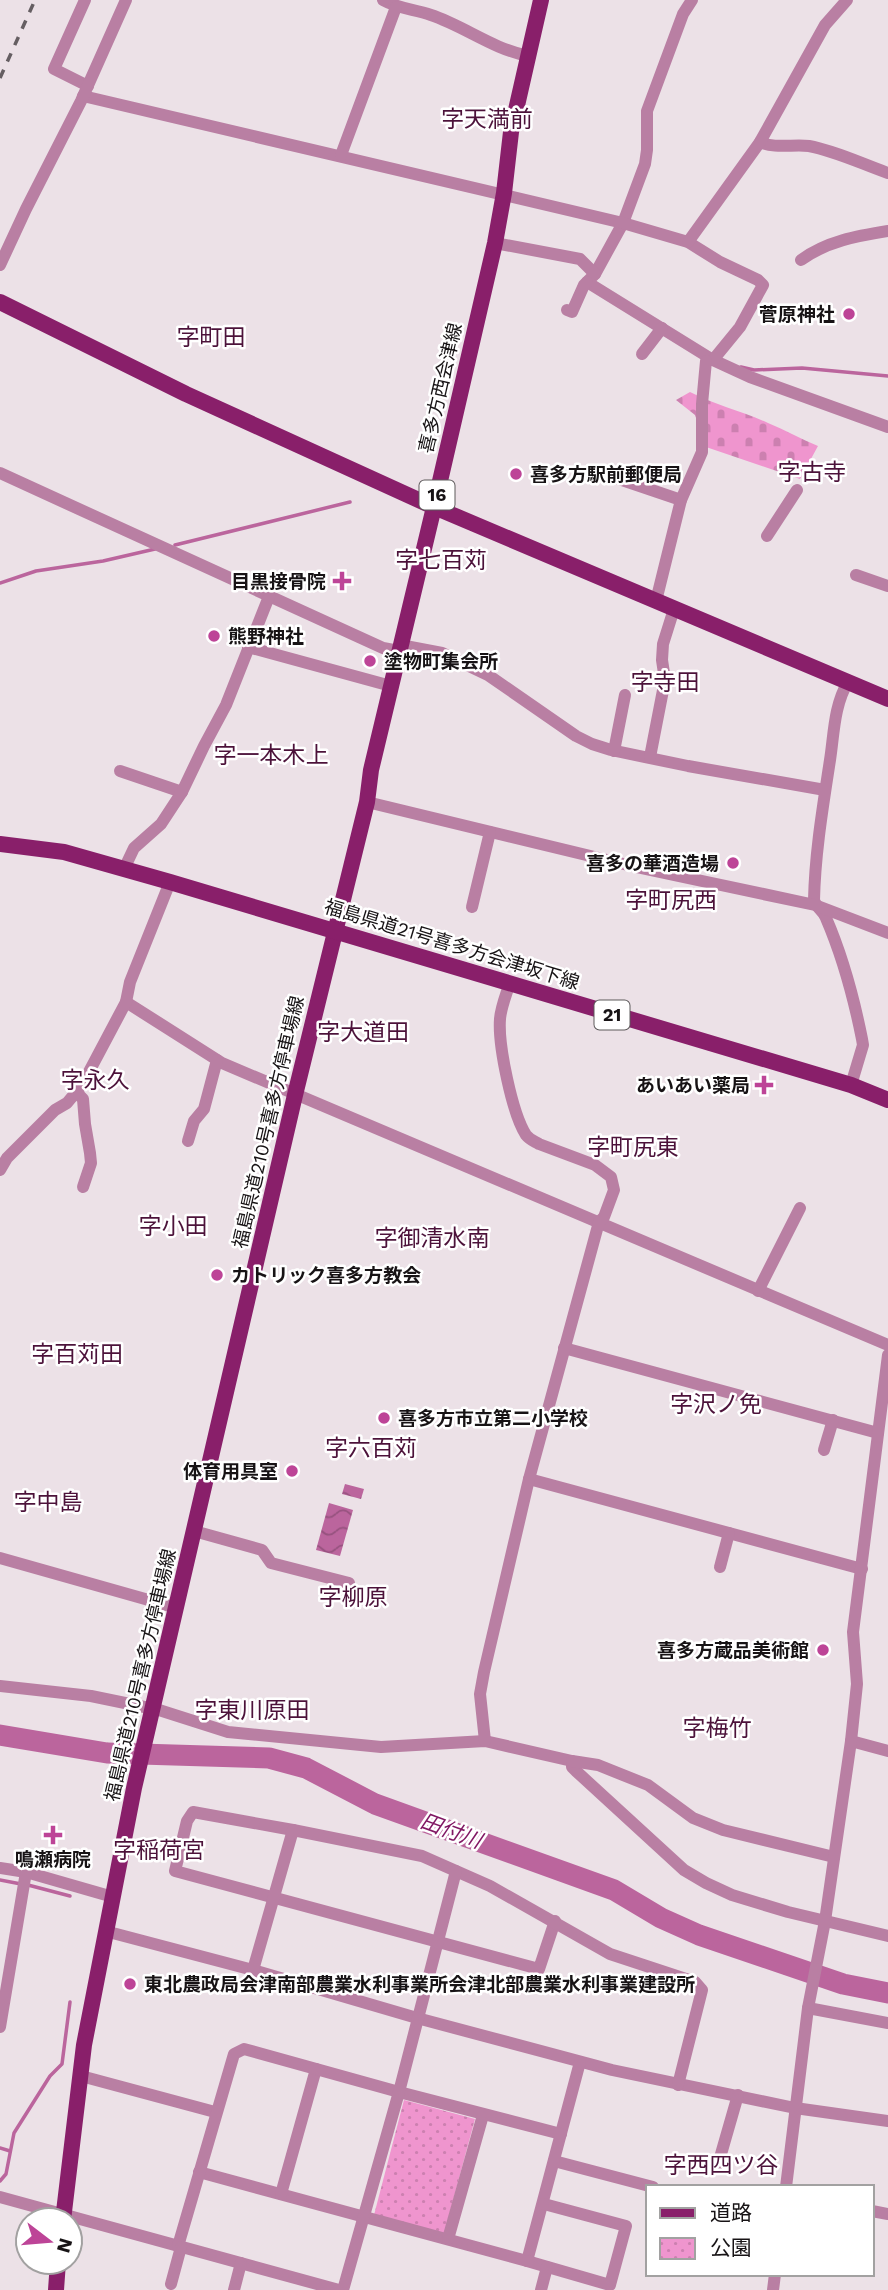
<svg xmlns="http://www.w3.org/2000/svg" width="888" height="2290" viewBox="0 0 888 2290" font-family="'Work Sans','Noto Sans JP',sans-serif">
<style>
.cemetery{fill:url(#cemetery-stones)}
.park{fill:url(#park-dots)}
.water{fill:url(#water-waves)}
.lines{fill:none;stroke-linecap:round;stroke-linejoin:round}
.stream{stroke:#bb659d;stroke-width:3.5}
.river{stroke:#bb659d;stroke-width:21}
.minor{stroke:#b97fa3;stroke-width:12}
.major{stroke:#891f6a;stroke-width:16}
.rail{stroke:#655e62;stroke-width:3.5;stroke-dasharray:9 9;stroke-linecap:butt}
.poi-dot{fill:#bd4497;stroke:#fff;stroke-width:2.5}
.labels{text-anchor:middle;stroke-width:5;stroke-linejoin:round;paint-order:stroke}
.shield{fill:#fff;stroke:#5d5a5b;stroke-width:2}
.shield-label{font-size:18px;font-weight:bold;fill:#171315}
.poi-label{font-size:19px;font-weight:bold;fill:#171315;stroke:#fff;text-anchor:end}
.street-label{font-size:19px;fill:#171315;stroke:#fff}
.water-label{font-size:21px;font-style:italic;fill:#811864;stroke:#fff}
.quarter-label{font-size:23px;fill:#4c123a;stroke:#fff}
</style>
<defs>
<pattern id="cemetery-stones" width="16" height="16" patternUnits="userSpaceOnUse" patternTransform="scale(1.75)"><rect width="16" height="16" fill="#ef95ce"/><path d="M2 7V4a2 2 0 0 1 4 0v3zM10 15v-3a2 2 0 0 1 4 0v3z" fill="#cc80b0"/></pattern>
<pattern id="park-dots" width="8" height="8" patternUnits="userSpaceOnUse" patternTransform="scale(1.75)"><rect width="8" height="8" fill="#ef95ce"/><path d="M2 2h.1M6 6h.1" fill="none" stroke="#cc80b0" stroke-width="1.8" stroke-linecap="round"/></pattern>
<pattern id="water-waves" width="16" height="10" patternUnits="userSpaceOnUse" patternTransform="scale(1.75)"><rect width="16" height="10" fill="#bb659d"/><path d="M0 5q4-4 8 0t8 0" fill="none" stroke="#97527f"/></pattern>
</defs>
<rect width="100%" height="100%" fill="#ece1e7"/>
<path class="cemetery" d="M690,392C715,405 742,411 768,423C785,430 801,439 818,446L800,479L706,447L695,415L676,400Z"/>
<path class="park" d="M404,2100L475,2119L444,2234L374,2215Z"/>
<g class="water">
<path d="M345,1484L364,1489L361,1499L342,1494Z"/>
<path d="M329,1503L353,1510L340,1556L316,1550Z"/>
</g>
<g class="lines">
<g class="stream">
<path d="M741,367L754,370L802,368L888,376"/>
<path d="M175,545L350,502"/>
<path d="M0,583L36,571L103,561L155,549"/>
<path d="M0,1880L21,1884"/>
<path d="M28,1885L70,1896"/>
<path d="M0,2148L10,2151"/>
<path d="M0,2181L6,2174L14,2133L50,2076L62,2064L70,2002"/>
</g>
<path class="river" d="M0,1735L107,1753L269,1758L306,1768L375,1804L614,1890L661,1918L699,1935L843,1984L888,1993"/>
<g class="minor">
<path d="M85,0L54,69L88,86"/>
<path d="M383,0C399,9 414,9 431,15C464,26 493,49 528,56"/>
<path d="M692,0L683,14L647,111V150L645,164L623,223L595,274L587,282L713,360L750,377L888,427"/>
<path d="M83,96L623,223L688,242L720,262L758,280L763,285L740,327L713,360"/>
<path d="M760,142C775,149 793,144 809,146C836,151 862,164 888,173"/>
<path d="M341,155L396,7"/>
<path d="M688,242L760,142L825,25L847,0"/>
<path d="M495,243L580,259L595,274"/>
<path d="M801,260C827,241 857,236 888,231"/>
<path d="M0,265L26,209L81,101L126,0"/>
<path d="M567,310L572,312L584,285L587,282"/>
<path d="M642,354L662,328"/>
<path d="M0,473L383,648L399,651"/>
<path d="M619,479L681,500"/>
<path d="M767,536L797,490"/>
<path d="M856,575L888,586"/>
<path d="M656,601L681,500L702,452V404L706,361"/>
<path d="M400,645L442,653L488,675L576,736L592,744L611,750L688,766L825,790"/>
<path d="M248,647L391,686"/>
<path d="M848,682C834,705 834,734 830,760C823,806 815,853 814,900C816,908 823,910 826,918C842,955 854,999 862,1039L863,1045L851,1085"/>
<path d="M614,751L625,695"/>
<path d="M650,757L665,680L662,660L663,644L674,609"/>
<path d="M120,771L182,792"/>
<path d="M367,802L636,867L815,905L888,933"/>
<path d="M124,869L134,848L161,824L182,792L204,746L226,705L270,594"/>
<path d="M472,907L490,832"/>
<path d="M126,1002L222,1063L888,1345"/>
<path d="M76,1092L83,1099L85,1124L90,1153L91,1163L83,1187"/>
<path d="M188,1141L194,1121L204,1109L217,1060"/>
<path d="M0,1170L7,1158L55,1110L67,1103L82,1085L126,1002L130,982L170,882"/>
<path d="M758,1291L800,1208"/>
<path d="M564,1348L878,1433"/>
<path d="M824,1450L833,1420"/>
<path d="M529,1479L862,1569"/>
<path d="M194,1531L262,1550L271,1563L349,1583"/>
<path d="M0,1558L177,1608"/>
<path d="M720,1567L729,1533"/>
<path d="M0,1686L91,1696L159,1710L228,1732L381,1747L485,1741L572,1761V1767L576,1771L684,1870L706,1883L732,1895L788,1912L888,1936"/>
<path d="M485,1741L480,1694L484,1672L529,1479L599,1222L604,1217L614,1190L611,1177L595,1165L539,1144C534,1141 530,1140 526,1135C512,1113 498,1045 500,1019C501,1006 507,993 510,982"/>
<path d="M851,1741L888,1751"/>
<path d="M572,1761L598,1765L648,1785L693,1818L723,1830L834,1857"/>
<path d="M293,1830L193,1812L187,1821L175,1871L539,1969L555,1921"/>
<path d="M0,1868L26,1872L113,1897"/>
<path d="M105,1931L253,1970L417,2018L612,2070L795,2108L888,2121"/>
<path d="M253,1970L293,1830L422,1856L490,1886L610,1954L695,1982L702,1990L678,2085"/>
<path d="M808,2008L888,2023"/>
<path d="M0,2027L26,1872"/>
<path d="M81,2076L215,2112"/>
<path d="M554,2161L653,2187"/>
<path d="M717,2168L738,2095"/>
<path d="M199,2172L527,2261L580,2062"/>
<path d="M786,2187L808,2008L825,1921L851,1741L857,1684L853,1632L888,1355"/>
<path d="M281,2194L316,2069"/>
<path d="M0,2197L339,2290"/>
<path d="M872,2211L888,2214"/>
<path d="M448,2239L483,2115"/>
<path d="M178,2246L234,2054L244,2049L399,2092L561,2134"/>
<path d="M527,2261L610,2285L626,2226L544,2204"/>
<path d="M171,2284L181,2247"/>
<path d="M234,2290L241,2263"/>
<path d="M343,2290L399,2092L456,1871"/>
<path d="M541,2290L547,2267"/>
<path d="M773,2290L775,2274"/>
</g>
<g class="major">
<path d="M541,0L511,132L504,193L495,243L434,507L888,699"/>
<path d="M0,302L186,394L434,507L371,770L367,802L295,1095L134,1788L84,2045L63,2220"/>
<path d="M0,844L64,852L170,882L851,1085L888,1100"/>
<path d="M56,2290L58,2262"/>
</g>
<path class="rail" d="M0,78L35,0"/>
</g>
<g class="poi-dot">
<circle cx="849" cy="314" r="7"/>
<circle cx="516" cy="474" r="7"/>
<path d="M338.5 570.5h7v7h7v7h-7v7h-7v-7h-7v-7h7z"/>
<circle cx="214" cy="636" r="7"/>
<circle cx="370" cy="661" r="7"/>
<circle cx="733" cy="863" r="7"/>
<path d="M760.5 1074.5h7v7h7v7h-7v7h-7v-7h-7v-7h7z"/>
<circle cx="217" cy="1275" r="7"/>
<circle cx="384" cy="1418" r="7"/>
<circle cx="292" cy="1471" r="7"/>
<circle cx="823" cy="1650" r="7"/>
<path d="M49.5 1824.5h7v7h7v7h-7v7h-7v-7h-7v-7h7z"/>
<circle cx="130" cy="1984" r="7"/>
</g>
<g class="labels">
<g class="shield">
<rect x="419.5" y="480.5" width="35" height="29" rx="5"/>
<rect x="594.5" y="1000.5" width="35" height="29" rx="5"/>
</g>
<g class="shield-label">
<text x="437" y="501">16</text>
<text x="612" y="1021">21</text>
</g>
<g class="poi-label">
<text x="835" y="321">菅原神社</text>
<text x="530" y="481" text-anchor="start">喜多方駅前郵便局</text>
<text x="326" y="588">目黒接骨院</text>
<text x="228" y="643" text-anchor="start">熊野神社</text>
<text x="384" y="668" text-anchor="start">塗物町集会所</text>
<text x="719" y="870">喜多の華酒造場</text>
<text x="750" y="1092">あいあい薬局</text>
<text x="231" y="1282" text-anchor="start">カトリック喜多方教会</text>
<text x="398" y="1425" text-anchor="start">喜多方市立第二小学校</text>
<text x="278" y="1478">体育用具室</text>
<text x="809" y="1657">喜多方蔵品美術館</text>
<text x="53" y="1866" text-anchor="middle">鳴瀬病院</text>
<text x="144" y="1991" text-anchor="start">東北農政局会津南部農業水利事業所会津北部農業水利事業建設所</text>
</g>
<g class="street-label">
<text transform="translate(440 388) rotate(-77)" y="7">喜多方西会津線</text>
<text transform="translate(452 944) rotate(17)" y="7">福島県道21号喜多方会津坂下線</text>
<text transform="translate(268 1122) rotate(-77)" y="7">福島県道210号喜多方停車場線</text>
<text transform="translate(140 1675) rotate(-77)" y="7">福島県道210号喜多方停車場線</text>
</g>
<g class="water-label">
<text transform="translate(451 1831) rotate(20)" y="7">田付川</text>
</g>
<g class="quarter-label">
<text x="487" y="127">字天満前</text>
<text x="211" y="345">字町田</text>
<text x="812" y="480">字古寺</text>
<text x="441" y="568">字七百苅</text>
<text x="665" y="690">字寺田</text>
<text x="271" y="763">字一本木上</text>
<text x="671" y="908">字町尻西</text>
<text x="363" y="1040">字大道田</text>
<text x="95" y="1088">字永久</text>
<text x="633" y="1155">字町尻東</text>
<text x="173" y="1234">字小田</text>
<text x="432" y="1246">字御清水南</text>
<text x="77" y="1362">字百苅田</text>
<text x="716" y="1412">字沢ノ免</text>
<text x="371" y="1456">字六百苅</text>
<text x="48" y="1510">字中島</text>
<text x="353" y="1605">字柳原</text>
<text x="252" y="1718">字東川原田</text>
<text x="717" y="1736">字梅竹</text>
<text x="159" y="1858">字稲荷宮</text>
<text x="721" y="2173">字西四ツ谷</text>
</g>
</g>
<rect x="646" y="2185" width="228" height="91" fill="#ffffff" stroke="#a2a1a1" stroke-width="2"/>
<rect x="660" y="2208" width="35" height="10" fill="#891f6a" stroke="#a2a1a1" stroke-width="2"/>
<text x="710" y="2220" font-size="21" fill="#171315">道路</text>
<rect x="660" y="2238" width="35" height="21" fill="url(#park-dots)" stroke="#a2a1a1" stroke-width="2"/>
<text x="710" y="2255" font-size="21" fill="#171315">公園</text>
<g transform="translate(49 2241) rotate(106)"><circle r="33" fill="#ffffff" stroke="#a2a1a1" stroke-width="2"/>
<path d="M0-5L12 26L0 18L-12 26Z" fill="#bd4497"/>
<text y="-10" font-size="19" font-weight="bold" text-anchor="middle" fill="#171315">N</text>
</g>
</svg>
